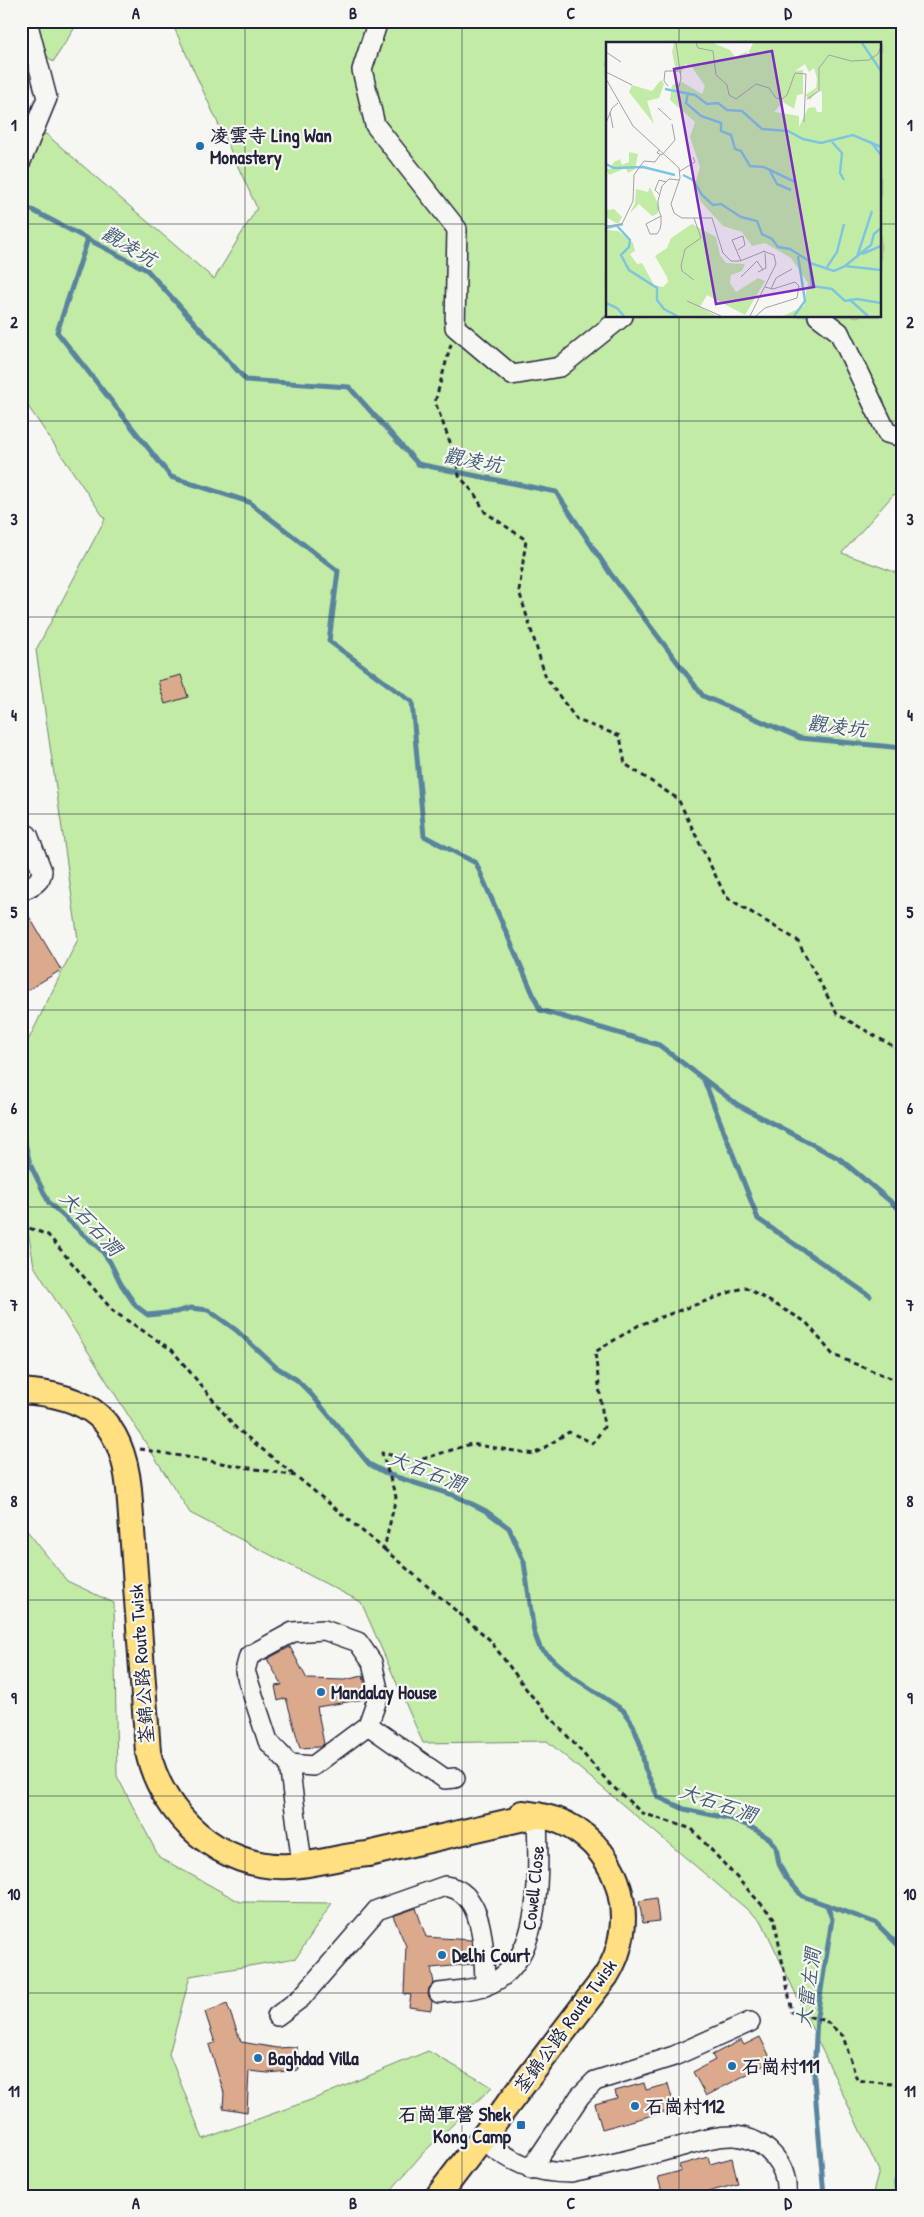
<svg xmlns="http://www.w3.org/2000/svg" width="924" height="2217" viewBox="0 0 924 2217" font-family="'Patrick Hand','LXGW WenKai TC',sans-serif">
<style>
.green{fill:#c2eba6;stroke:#728670;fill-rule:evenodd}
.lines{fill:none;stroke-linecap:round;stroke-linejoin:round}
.stream{stroke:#59849d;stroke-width:5}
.building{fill:#dbaa8d;stroke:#22223b}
.minor-casing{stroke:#22223b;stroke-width:22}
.major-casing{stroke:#22223b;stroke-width:28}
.path{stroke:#22223b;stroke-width:3;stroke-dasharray:5 4;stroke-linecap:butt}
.minor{stroke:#f6f6f2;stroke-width:19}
.major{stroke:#ffdf80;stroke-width:24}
.grid{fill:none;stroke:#22223b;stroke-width:1;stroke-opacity:0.55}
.poi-dot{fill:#1f6fb2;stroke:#f6f6f2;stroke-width:2}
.labels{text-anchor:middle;stroke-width:4.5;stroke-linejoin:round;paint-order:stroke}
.poi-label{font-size:19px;font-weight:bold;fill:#22223b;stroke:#f6f6f2;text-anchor:start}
.street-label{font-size:19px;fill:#22223b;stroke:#f6f6f2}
.water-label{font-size:20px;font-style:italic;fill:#425b74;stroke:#f6f6f2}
.inset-river{fill:none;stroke:#7ec5df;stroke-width:2.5}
.inset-road{fill:none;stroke:#a1a1a9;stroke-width:1}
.view{fill:#7b2cbf;fill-opacity:0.15;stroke:#7b2cbf;stroke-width:2.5}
.inset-edge{fill:none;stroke:#22223b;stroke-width:2.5}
.neatline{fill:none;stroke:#22223b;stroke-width:2}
.grid-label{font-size:16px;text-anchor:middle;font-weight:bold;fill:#22223b}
</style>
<rect width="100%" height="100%" fill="#f6f6f2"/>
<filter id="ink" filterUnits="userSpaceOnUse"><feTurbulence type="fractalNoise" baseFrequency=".02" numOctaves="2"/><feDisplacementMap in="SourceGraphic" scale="10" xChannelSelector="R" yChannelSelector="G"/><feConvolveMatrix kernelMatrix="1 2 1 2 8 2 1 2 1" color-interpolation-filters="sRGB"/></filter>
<g filter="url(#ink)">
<g class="green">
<path d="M21,21H79L53,62L21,29Z"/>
<path d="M171,21H903V491L893,495L842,553L903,575V2196H872L879,2171L762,1922L547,1741L423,1743L361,1602L190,1513L34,1266L21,1190V1055L78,939L36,650L105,519L21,396V138L46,134L214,279L257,208ZM608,44H880V316H608Z"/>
<path d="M21,1523L67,1581L114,1603L117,1776L159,1857L240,1902L332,1903L296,1958L190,1976L169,2054L203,2139L316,2098L428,2051L492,2087L423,2153L386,2196H35L21,2185Z"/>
</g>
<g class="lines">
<g class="stream">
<path d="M21,209L32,210L147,270L246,380L349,387L418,464L556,492L610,573L703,696L800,738L903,748"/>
<path d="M88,239L57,332L171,477L249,502L338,571L329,641L412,702L424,836L476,863L540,1010L659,1045L738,1105L840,1159L903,1212"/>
<path d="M704,1080L758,1219L870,1296"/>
<path d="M21,1126L30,1164L49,1203L102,1251L110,1262L121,1284L136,1306L148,1315L176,1312L191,1308L208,1310L236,1330L276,1367L297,1380L311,1394L369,1464L390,1475L456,1496L486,1511L509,1528L524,1562L534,1632L540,1648L573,1677L623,1710L633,1725L641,1746L645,1769L658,1797L684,1809L732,1819L751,1827L770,1839L776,1847L779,1864L786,1877L802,1896L876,1923L903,1950"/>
<path d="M824,2196L814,2078L817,2016L832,1919L827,1905"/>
<path d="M897,2196L896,2182L903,2161"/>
</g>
</g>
<g class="building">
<path d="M181,675L188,697L165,704L158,681Z"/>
<path d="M21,903L61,970L21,994Z"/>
<path d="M290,1647L307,1679L344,1680L363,1676L367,1694L365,1699L317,1707L324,1744L319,1747L300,1748L286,1698L278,1701L275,1686L282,1685L267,1659Z"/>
<path d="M656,1898L659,1921L643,1923L639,1901Z"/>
<path d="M416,1908L426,1937L471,1940L472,1943L473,1964L431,1968L434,1983L429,1988L428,1994L432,2001L431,2010L409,2007L411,1995L404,1994L406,1946L393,1916Z"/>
<path d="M227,2004L241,2042L277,2048L297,2047L299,2070L268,2073L249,2071L247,2112L223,2108L224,2093L209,2045L215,2043L205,2012Z"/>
<path d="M760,2037L772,2061L706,2096L693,2072L715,2060L712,2055L741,2040L744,2045Z"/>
<path d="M644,2083L646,2090L668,2084L675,2109L602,2129L595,2104L617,2098L615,2091Z"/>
<path d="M708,2157L710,2164L732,2158L738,2184L692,2196H663L658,2177L681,2171L679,2165Z"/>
</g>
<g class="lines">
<g class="minor-casing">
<g id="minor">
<path d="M378,21L362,70L375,125L457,229L455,327L512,375L560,367L623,316"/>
<path d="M21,161L47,98L27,21"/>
<path d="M818,316L839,332L887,433L903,437"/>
<path d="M21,891C31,886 41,883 42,871L28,835"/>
<path d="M368,1725L445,1779L455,1778"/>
<path d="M289,1764L313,1766L368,1725L379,1694L372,1662L358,1642L324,1630L293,1632L249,1656L245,1671L268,1741L289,1764L302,1864"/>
<path d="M439,1993C453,1991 470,1990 484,1986C546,1966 538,1866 537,1815"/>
<path d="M277,2016L301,1998L377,1910L445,1886C486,1891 484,1954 485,1986"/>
<path d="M481,2139C512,2162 532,2173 571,2173C607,2166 643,2156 679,2147C697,2142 716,2135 735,2136C766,2139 789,2165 786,2196"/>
<path d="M531,2169L580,2096L595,2081L674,2056L750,2022"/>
</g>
</g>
<g class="major-casing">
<g id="major">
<path d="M21,1391C89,1395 122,1419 129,1489L148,1752C162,1815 221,1870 289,1866C315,1865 341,1856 368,1854L537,1815"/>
<path d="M438,2196L606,1976C639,1924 623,1853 566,1824C552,1817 537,1815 522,1813"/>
</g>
</g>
<g class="path">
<path d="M451,344L435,402L456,458L459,476L474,493L485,512L526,540L519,591L546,678L577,720L620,736L625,764L678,799L726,897L797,940L837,1014L903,1052"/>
<path d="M21,1225L48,1235L113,1311L172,1350L236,1428L294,1475"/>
<path d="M140,1449L296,1476L384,1549L396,1497L382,1453L416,1461L471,1444L534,1454L569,1432L593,1443L604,1427L595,1352L639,1325L745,1287L806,1322L833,1355L903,1383"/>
<path d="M384,1549L489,1639L530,1694L611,1785L642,1813L692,1829L774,1918L792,2012L826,2021L843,2036L857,2080L892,2084L903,2083"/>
</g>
<use href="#minor" class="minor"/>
<use href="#major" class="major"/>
</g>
</g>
<path class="grid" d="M245,21V2196M462,21V2196M679,21V44M21,224H608M880,224H903M679,316V2196M21,421H903M21,617H903M21,814H903M21,1010H903M21,1207H903M21,1403H903M21,1600H903M21,1796H903M21,1993H903"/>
<g class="poi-dot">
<circle cx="200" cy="146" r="5"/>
<circle cx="321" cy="1692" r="5"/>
<circle cx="442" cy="1955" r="5"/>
<circle cx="258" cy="2058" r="5"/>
<circle cx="732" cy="2066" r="5"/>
<circle cx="635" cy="2106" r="5"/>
<rect x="516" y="2120" width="10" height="10" rx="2.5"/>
</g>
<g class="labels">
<g class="poi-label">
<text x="210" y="142">凌雲寺 Ling Wan<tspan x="210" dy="22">Monastery</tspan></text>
<text x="331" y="1699">Mandalay House</text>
<text x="452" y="1962">Delhi Court</text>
<text x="268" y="2065">Baghdad Villa</text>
<text x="742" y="2073">石崗村111</text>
<text x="645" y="2113">石崗村112</text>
<text x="511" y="2121" text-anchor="end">石崗軍營 Shek<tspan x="511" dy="22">Kong Camp</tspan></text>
</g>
<g class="street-label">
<text transform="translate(141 1664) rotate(-94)" y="7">荃錦公路 Route Twisk</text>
<text transform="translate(533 1888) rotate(-84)" y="7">Cowell Close</text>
<text transform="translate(565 2026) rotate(-54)" y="7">荃錦公路 Route Twisk</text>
</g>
<g class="water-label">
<text transform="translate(129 246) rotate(31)" y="7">觀凌坑</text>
<text transform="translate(473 460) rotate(11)" y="7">觀凌坑</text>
<text transform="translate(837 726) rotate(7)" y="7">觀凌坑</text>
<text transform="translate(91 1223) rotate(47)" y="7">大石石澗</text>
<text transform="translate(427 1471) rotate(21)" y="7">大石石澗</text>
<text transform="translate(718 1803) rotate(19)" y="7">大石石澗</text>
<text transform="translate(808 1988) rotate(-83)" y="7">大雷左澗</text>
</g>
</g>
<g transform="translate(606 42)">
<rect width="275" height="275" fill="#f6f6f2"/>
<path d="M68,1H107L124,8L129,15L140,10L142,12L147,1H275V274H177L198,264L202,241L185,216L159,201L146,204L136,190L117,184L95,160L89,142L94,125L84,95L89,80L64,58L66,43L76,40L96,52L99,44L85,24L79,22L75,32L70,29L66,10ZM199,22L203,30L208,26L211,37L210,46L199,53L204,58L212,48L216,50V70H211L209,65L202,66L193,85V74L168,70L177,60L188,67L191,53L197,52V28L189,29ZM55,38L58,42L53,56L41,59L48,82L23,50L26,43L46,49ZM23,110L32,112L29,127L22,131L20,126L3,133L0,127H4L8,120L14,117L16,123L23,120ZM44,145L54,166L51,172L46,174L33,162L24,171L29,161L30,147L42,150ZM8,167L16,175L12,182L0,175V168ZM86,182L110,195L114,213L120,221L139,222L136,229L125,233L124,241L130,250L152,236L159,239L139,273L101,253L94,265L111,274H0V188L12,189L27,201L29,209L24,212L31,222L36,221L48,243L57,245L62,240L61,235L49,214L61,206L65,196Z" fill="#c2eba6" fill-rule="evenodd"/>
<path class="inset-river" d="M256,1L275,29M59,47L89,53L101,62L112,61L121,68L136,69L156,87L182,89L197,97L215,101L247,93L275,105M82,51L80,61L95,74L115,81V89L125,93L129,107L135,109L144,124L158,125L189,140M226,100L236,111L234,131L238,138M265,100L275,113M0,122L8,126L37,125L69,133M164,129L171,142L185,148M77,133L87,138L96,153L107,163L115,162L135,175L151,179L156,192L166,197L172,205L184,207L203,219L206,244L226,247L239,259L251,257L275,261M11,184L24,198L23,205L15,213L23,228L51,246V258L58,267L71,274M0,186L17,182M256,212L275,204M251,215L266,169M204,221L228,229L239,224L275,228M239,224L265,203L268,192L275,186M221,225L231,210L238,182M243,257L262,274M0,261L11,266L18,274M188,274L199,259L192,214"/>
<path class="inset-road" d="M70,1L75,36L73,45M90,1L92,6L107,9L110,33L121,43L123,53L130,57L150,42L163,46L170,56L176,57L181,53L189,31L200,32L198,80M0,10L15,20M0,30L26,43M0,37L27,84L73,126L74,136L65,162L68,171L76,176H106L117,211L125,219H134L159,209M62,44L58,39L59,29H72M201,57L213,49V26L223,13L245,19L263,18L272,12L275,4M52,66L65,78M4,70L7,86M0,81L6,66L12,61M53,108L51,111L56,113L69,98L66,82M74,129L89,120L87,115M53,152L49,148L53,138L60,140M55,174L40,182L44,192H51L54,187L55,182V174L52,166V159L56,144L63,137L73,138M88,176L95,196L79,207L75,224L76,229L88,238M0,184L16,182L27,159L28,133L38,119L49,120L54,113M132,208L139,203L137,194L126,198L135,219M152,230L160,226L159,211M135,235L151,219L157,228M165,247L170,236L186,227M81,259L115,274M144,274L170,222L168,213L157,209M150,274L159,266L191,256L193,244L189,240L167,247L159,245"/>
<path class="view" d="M166,9L208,245L110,262L68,27Z"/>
<rect width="275" height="275" class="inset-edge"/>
</g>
<rect width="924" height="2217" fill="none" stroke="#f6f6f2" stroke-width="55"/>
<rect x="28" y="28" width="868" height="2162" class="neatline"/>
<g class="grid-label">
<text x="136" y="19">A</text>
<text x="353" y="19">B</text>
<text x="571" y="19">C</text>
<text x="788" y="19">D</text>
<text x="14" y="131">1</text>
<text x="910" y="131">1</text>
<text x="14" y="328">2</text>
<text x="910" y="328">2</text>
<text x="14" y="525">3</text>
<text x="910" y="525">3</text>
<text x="14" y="721">4</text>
<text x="910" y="721">4</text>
<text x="14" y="918">5</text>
<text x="910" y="918">5</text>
<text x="14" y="1114">6</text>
<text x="910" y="1114">6</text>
<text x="14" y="1311">7</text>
<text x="910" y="1311">7</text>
<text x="14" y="1507">8</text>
<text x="910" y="1507">8</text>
<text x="14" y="1704">9</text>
<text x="910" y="1704">9</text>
<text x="14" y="1900">10</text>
<text x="910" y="1900">10</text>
<text x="14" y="2097">11</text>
<text x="910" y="2097">11</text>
<text x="136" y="2209">A</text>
<text x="353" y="2209">B</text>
<text x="571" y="2209">C</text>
<text x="788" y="2209">D</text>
</g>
</svg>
